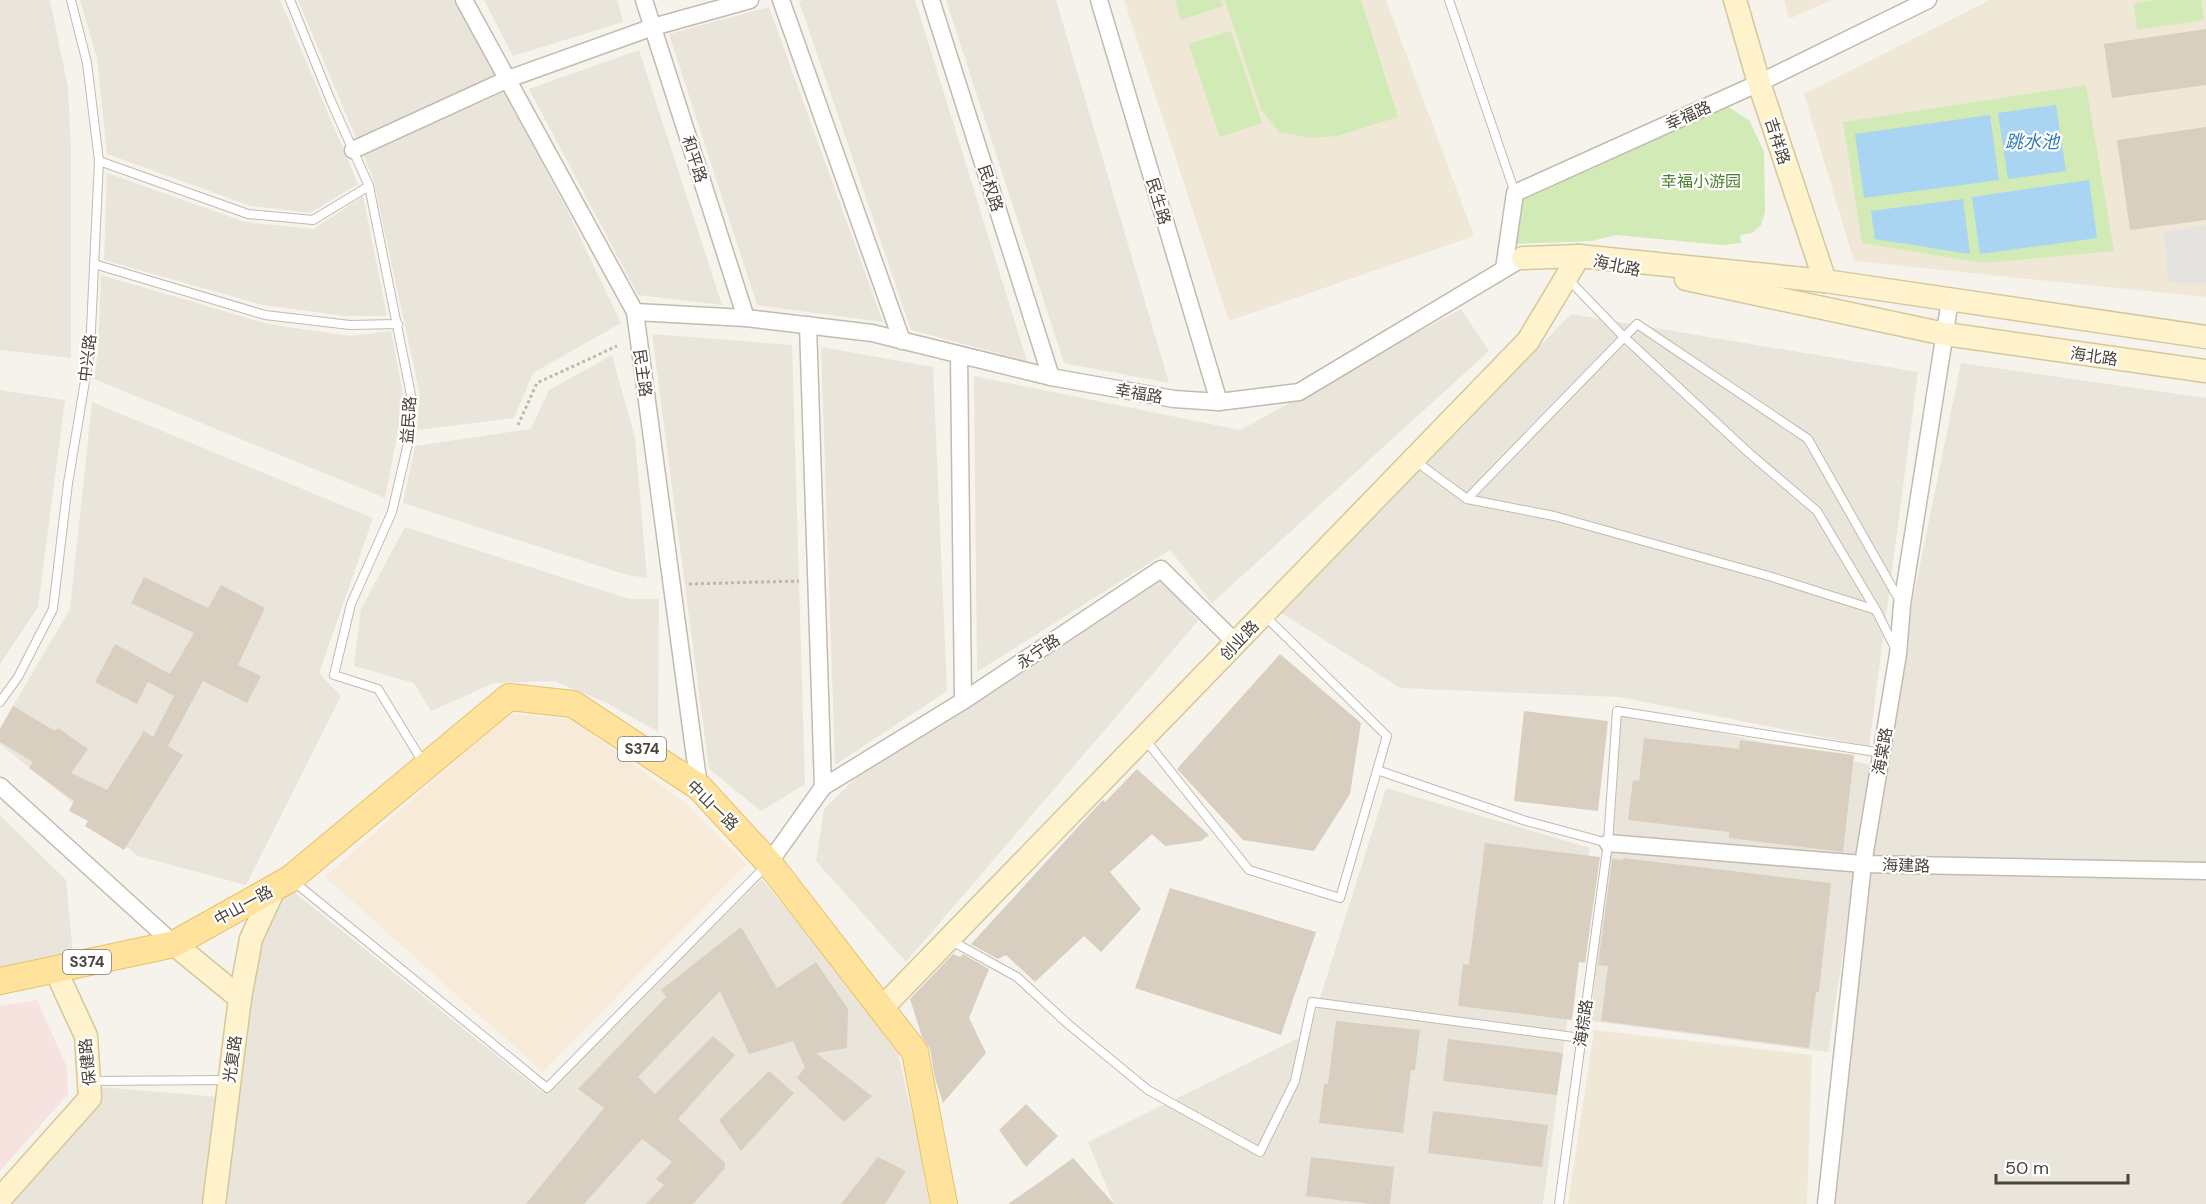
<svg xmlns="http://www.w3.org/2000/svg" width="2206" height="1204" viewBox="0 0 2206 1204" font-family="'DM Sans','Noto Sans SC',sans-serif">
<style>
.residential{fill:#eae5da}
.commercial{fill:#f7ead8}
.education{fill:#efe8d6}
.medical{fill:#f6e3e0}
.green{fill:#d2eab5}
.parking{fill:#e5e3e0}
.water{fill:#a9d4f2}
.building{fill:#d8cfc1}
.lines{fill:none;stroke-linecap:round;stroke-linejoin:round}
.lane-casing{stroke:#c2bbae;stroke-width:10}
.street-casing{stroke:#c2bbae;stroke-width:19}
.secondary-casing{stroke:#d6c79b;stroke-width:25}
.primary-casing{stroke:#e6c16a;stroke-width:28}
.path{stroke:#c4b79f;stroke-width:3;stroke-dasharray:3 3;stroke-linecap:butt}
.lane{stroke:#fff;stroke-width:8}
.street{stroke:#fff;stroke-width:16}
.secondary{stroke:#fff3cd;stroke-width:22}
.primary{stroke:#ffe39c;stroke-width:26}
.labels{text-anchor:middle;stroke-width:4.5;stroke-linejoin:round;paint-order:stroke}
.shield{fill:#fff;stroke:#817c74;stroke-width:1.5}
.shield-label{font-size:15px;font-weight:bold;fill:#4b4439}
.street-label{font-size:16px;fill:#4b4439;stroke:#fff}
.park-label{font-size:16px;fill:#4a7f2a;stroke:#fff}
.water-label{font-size:18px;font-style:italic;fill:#2e7ab2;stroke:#fff}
</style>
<rect width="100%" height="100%" fill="#f6f3ec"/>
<g class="residential">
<path d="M0,0H50L68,88L71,152V358L0,350Z"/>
<path d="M80,0H280L358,184L310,213L251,206L107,154L97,58Z"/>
<path d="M298,0H457L566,208L621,323L533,373L514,418L417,430L420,395L373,178Z"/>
<path d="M484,0H617L623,22L513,56Z"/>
<path d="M803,0H915L1027,361L911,330L799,1Z"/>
<path d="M946,0H1056L1169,383L1064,363Z"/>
<path d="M769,7L883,322L757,305L669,34Z"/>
<path d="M639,50L722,305L638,295L529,89Z"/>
<path d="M107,173L245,222L314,229L363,196L387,316H345L263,305L104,260Z"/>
<path d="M101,275L268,324L350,336L391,331L404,400L385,498L94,379L98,353Z"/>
<path d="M1461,309L1489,351L1212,603L1170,550L977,672L974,376L1240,430Z"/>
<path d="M1571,314L1918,372L1869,746L1619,697L1400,688L1280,612Z"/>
<path d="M652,334L792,345L805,784L761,811L709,769Z"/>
<path d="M821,347L933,367L947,691L835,765Z"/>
<path d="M612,355L635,438L647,578L627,575L403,503L415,446L531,429L549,390Z"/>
<path d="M1961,363L2206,398V1204H1836L1830,1186L1865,836Z"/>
<path d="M0,390L65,400L38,607L0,664Z"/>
<path d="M92,402L373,518L319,673L341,696L246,885L138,856L0,744V728L70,609Z"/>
<path d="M405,527L629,599H659L658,732L607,703L554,681L494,683L431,711L414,683L354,666L361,609Z"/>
<path d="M1162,580L1198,621L906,962L816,861L824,809L864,770L936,729Z"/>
<path d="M1617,711L1871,765L1828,1052L1591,1021Z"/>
<path d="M1386,788L1590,848L1543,1204H1114L1088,1142L1309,1033Z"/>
<path d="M0,815L66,880L73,954L0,969Z"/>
<path d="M762,879L896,1044L919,1145L929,1204H226L254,966L268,915L289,888L543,1093Z"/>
<path d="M100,1087L220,1097L202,1204H5Z"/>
</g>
<path class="commercial" d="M509,714L571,719L684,802L746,864L543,1072L325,877Z"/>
<g class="education">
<path d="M1124,0H1386L1474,236L1229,321Z"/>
<path d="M1784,0H1831L1789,19Z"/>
<path d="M1990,0H2206V297L1854,261L1804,94Z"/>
<path d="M1594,1030L1812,1055L1807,1204H1568Z"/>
</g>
<path class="medical" d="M37,1000L67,1067L68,1094L0,1171V1006Z"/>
<g class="green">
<path d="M1175,0H1221L1223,6L1181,20Z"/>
<path d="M1225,0H1361L1398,117L1337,136L1311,138L1279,132L1261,109Z"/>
<path d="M2157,0H2201L2204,20L2137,30L2134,3Z"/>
<path d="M1231,31L1262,123L1220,137L1189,44Z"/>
<path d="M2086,85L2114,251L1984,263L1862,243L1843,122Z"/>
<path d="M1722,103L1749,120L1764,152L1765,212L1761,225L1752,233L1740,235L1741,243L1722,245L1616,235L1592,241L1513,244L1517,195Z"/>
</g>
<path class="parking" d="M2206,225V285L2168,282L2164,232Z"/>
<g class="water">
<path d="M2056,105L2066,171L2008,179L1998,113Z"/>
<path d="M1990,115L1999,180L1864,198L1855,134Z"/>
<path d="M2089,180L2097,238L1980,254L1972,197Z"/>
<path d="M1963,199L1970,254L1875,239L1871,211Z"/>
</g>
<g class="building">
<path d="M2206,29V85L2112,98L2104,44Z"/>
<path d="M2206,127V220L2130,230L2117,140Z"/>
<path d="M144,577L208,608L221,585L265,608L238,665L261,676L247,703L203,681L168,746L183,755L124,850L85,826L88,821L69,811L74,801L29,768L33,762L0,742V729L13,706L55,731L58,728L88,749L71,773L107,790L144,731L153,737L174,696L148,682L137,704L95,682L115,644L170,674L194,633L131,603Z"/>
<path d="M1280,654L1361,723L1350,794L1314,851L1243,840L1177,769Z"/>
<path d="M1524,711L1608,721L1598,811L1514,801Z"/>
<path d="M1644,738L1739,749L1740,740L1854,755L1843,852L1729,838V832L1628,820L1633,780L1639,781Z"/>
<path d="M1137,769L1209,835L1201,841L1165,846L1152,834L1110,872L1141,909L1101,952L1084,936L1035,982L1006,955L998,959L971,944L1100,803L1103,800L1105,802Z"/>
<path d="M1485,843L1600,857L1585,963L1579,962L1572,1020L1458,1006L1463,964L1469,965Z"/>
<path d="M1623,858L1831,883L1819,992H1816L1809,1048L1601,1021L1608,966L1598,965L1612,859L1623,860Z"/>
<path d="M1170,888L1316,932L1281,1035L1135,988Z"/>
<path d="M741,927L777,988L816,962L848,1009L847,1048L816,1053L872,1096L844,1122L797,1078L805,1067L793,1041L749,1054L720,991L638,1077L655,1094L713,1036L735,1055L678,1119L725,1163V1168L693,1204H646L664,1185L656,1179L672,1162L642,1139L584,1204H526L604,1108L578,1089L666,997L661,990Z"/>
<path d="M953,954L960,957L963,954L989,969L969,1018L986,1053L943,1103L935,1078L930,1049L922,1037L910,999Z"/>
<path d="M1336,1021L1420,1030L1415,1070H1411L1403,1133L1319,1123L1324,1084H1328Z"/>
<path d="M1448,1039L1563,1053L1557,1095L1443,1081Z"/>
<path d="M769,1071L794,1093L741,1151L719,1120Z"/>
<path d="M1026,1104L1058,1136L1026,1167L999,1130Z"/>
<path d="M1433,1111L1548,1125L1542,1167L1428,1153Z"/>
<path d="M878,1157L906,1171L885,1204H841Z"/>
<path d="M1311,1157L1394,1167L1390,1204H1370L1306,1196Z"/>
<path d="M1073,1158L1114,1204H1008L1044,1179Z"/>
</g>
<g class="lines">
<g class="lane-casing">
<g id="lane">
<path d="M290,0L331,101L369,186L412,400L409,439L392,512L351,604L334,675L378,689L424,764"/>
<path d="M1449,0L1515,193"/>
<path d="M99,161L248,214L313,220L369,186"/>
<path d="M94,264L265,315L350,325L398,324"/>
<path d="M1568,279L1624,337L1749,453L1817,511L1876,610"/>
<path d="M1414,460L1467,499L1554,516L1772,577L1876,610L1895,648"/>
<path d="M1467,499L1637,324L1808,439L1901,603"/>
<path d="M0,702L18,677L53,609L68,483L90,351L99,161L87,63L71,0"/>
<path d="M1144,738L1249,870L1340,898L1387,736L1264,615"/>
<path d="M1377,770L1523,820L1608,843"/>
<path d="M293,881L547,1088L767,865"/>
<path d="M950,940L1017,977L1068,1024L1148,1090L1260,1152L1295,1081L1312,1002L1581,1038"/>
<path d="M89,1081L229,1080"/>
<path d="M1559,1204L1608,843L1617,711L1882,753"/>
</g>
</g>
<g class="street-casing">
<g id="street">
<path d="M464,0L635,312L699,787"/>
<path d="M644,0L746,318"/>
<path d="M781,0L902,341"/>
<path d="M931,0L1051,377"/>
<path d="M1099,0L1219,402"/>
<path d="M353,150L508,79L653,27L750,0"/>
<path d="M1504,269L1515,193L1759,83L1928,0"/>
<path d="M635,312L746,318L872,333L1051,377L1174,399L1219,402L1299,392L1523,258"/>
<path d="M959,355L963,701"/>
<path d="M0,786L174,944"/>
<path d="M823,787L963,701L1161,569L1236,643"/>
<path d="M1608,843L1863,864L2206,871"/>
<path d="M769,863L823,787L808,325"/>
<path d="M1826,1204L1863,864L1898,654L1902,605L1950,300"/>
</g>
</g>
<g class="secondary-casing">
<g id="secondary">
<path d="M1735,0L1759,83L1825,281"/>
<path d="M1523,258L1579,256L1825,281L2206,337"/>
<path d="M1686,279L1945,334L2206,371"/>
<path d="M174,944L240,998L214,1204"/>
<path d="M240,998L251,939L275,887"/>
<path d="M881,1009L1528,341L1579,256"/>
<path d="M0,1199L90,1098L86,1036L55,969"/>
</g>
</g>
<g class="primary-casing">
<path id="primary" d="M0,981L174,944L290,879L509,697L573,704L699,787L769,863L915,1052L944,1204"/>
</g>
<g class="path">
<path d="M518,425L537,383L617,346"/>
<path d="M689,584L799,581"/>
</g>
<use href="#lane" class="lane"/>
<use href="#street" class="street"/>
<use href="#secondary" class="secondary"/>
<use href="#primary" class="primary"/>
</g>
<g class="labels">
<g class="shield">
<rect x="618" y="737" width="48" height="24" rx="4.5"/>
<rect x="63" y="950" width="48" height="24" rx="4.5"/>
</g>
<g class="shield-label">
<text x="642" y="754">S374</text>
<text x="87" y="967">S374</text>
</g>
<g class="street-label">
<text transform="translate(1688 115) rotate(-24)" y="6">幸福路</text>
<text transform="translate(1778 141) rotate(72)" y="6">吉祥路</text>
<text transform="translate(695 159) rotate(72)" y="6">和平路</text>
<text transform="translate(991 188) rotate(72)" y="6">民权路</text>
<text transform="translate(1159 201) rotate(73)" y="6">民生路</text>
<text transform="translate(1617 265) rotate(12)" y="6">海北路</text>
<text transform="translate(2094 356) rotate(8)" y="6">海北路</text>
<text transform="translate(87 358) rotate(-83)" y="6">中兴路</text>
<text transform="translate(643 373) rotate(82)" y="6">民主路</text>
<text transform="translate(1139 393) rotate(10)" y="6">幸福路</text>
<text transform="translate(408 420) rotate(-86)" y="6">益民路</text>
<text transform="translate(1239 640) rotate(-46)" y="6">创业路</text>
<text transform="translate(1038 651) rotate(-34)" y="6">永宁路</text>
<text transform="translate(1882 751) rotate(-80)" y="6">海棠路</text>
<text transform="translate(713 805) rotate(44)" y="6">中山一路</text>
<text transform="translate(1906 865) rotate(1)" y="6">海建路</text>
<text transform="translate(243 905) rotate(-29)" y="6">中山一路</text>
<text transform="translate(1583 1023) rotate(-82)" y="6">海棕路</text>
<text transform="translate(232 1059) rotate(-82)" y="6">光复路</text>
<text transform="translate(87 1062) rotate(-96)" y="6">保健路</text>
</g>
<g class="park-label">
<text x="1701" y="187">幸福小游园</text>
</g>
<g class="water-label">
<text x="2032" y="148">跳水池</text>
</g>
</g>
<path d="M1996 1174v9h132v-9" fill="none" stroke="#4b4439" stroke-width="3"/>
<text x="2005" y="1174" font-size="18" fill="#4b4439" stroke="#ffffff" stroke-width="4.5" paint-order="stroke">50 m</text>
</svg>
